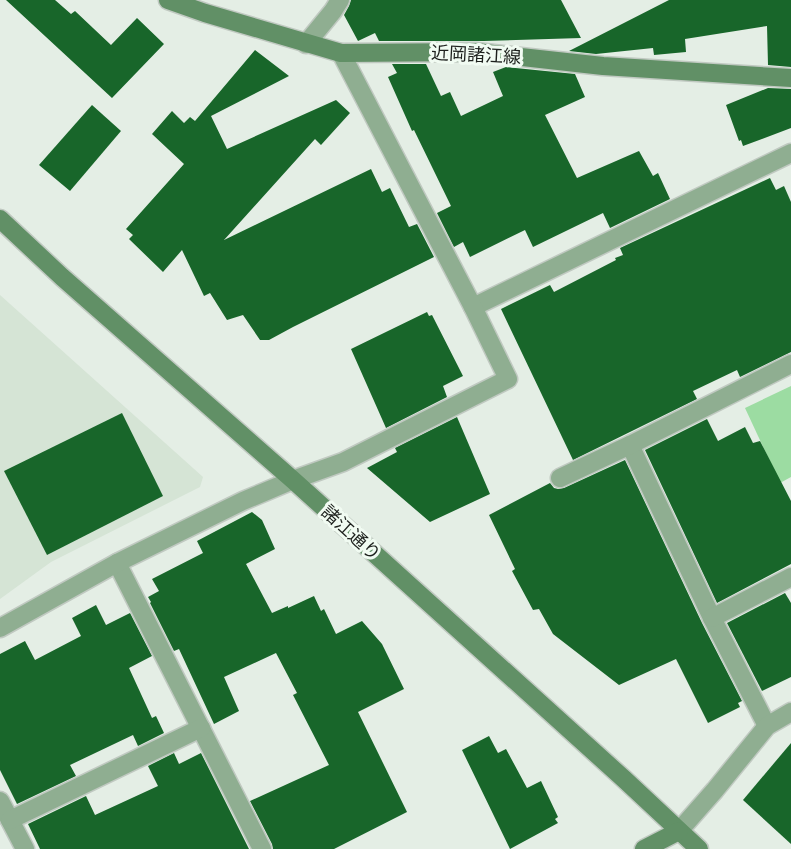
<svg xmlns="http://www.w3.org/2000/svg" width="791" height="849" viewBox="0 0 791 849" font-family="Karla,'Noto Sans JP',sans-serif">
<style>
.built{fill:#d5e4d5}
.green{fill:#9cdca2}
.building{fill:#18662a}
.lines{fill:none;stroke-linecap:round;stroke-linejoin:round}
.street-casing{stroke:#c0c9c1;stroke-width:21}
.secondary-casing{stroke:#c0c9c1;stroke-width:21}
.street{stroke:#8fae91;stroke-width:18}
.secondary{stroke:#619066;stroke-width:18}
.labels{text-anchor:middle;stroke-width:6;stroke-linejoin:round;paint-order:stroke}
.street-label{font-size:18px;fill:#1d201d;stroke:#f1fbf2}
</style>
<rect width="100%" height="100%" fill="#e4eee5"/>
<path class="built" d="M0,295L203,477L200,487L51,562L0,599Z"/>
<path class="green" d="M791,386V477L780,483L745,408Z"/>
<g class="building">
<path d="M6,0H55L71,14L75,11L111,45L137,18L164,44L112,98Z"/>
<path d="M351,0H561L581,38L484,41H379L375,33L358,41L344,15L349,6Z"/>
<path d="M669,0H791V67L768,65L767,26L685,39L686,52L654,55L653,48L596,54L569,51Z"/>
<path d="M255,50L289,76L211,116L227,149L336,100L350,113L321,145L315,139L224,240L371,169L382,192L390,188L409,227L417,224L434,257L293,327L269,340H260L243,315L227,320L210,293L204,296L182,250L163,272L129,239L133,235L126,229L184,164L152,134L172,111L184,123L190,117L195,121Z"/>
<path d="M392,64H426L441,96L450,92L461,116L503,96L493,72L506,67L575,74L585,97L545,115L577,178L639,151L653,176L658,173L670,199L610,228L603,213L533,247L525,230L470,257L463,242L454,247L437,213L451,206L414,130L412,131L388,77L397,73Z"/>
<path d="M768,88L791,89V128L743,146L741,140L739,141L726,105Z"/>
<path d="M92,105L121,131L70,191L39,165Z"/>
<path d="M770,178L776,190L784,186L791,202V352L740,377L737,370L693,391L697,399L573,460L501,309L550,285L554,292L616,260L615,258L623,255L620,248Z"/>
<path d="M427,312L429,316L432,315L463,376L443,386L447,397L386,428L351,349Z"/>
<path d="M122,413L163,496L47,555L4,471Z"/>
<path d="M457,417L490,494L430,522L367,468L397,452L395,448Z"/>
<path d="M707,419L718,441L745,427L753,443L760,441L791,501V564L717,603L645,450Z"/>
<path d="M625,460L702,623L742,701L738,703L740,707L708,723L676,659L619,685L553,634L539,609L533,610L512,571L515,569L489,515L550,483L554,488L558,489L564,488Z"/>
<path d="M252,512L262,520L275,549L246,564L272,613L288,606V608L314,596L321,611L324,609L336,634L362,621L382,644L404,689L358,712L407,812L334,849H273L272,844L250,801L329,765L293,695L297,693L276,653L224,677L239,711L214,724L179,649L174,651L150,603L151,602L148,597L159,591L152,579L203,553L197,541Z"/>
<path d="M785,593L791,603V677L762,691L727,623Z"/>
<path d="M96,605L106,625L130,613L152,656L129,668L152,718L156,716L164,733L138,746L133,735L70,765L76,776L17,804L0,770V654L25,641L35,660L81,636L72,618Z"/>
<path d="M489,736L498,753L506,749L527,788L541,781L558,817L555,819L558,823L510,849L462,750Z"/>
<path d="M791,743V844L743,800Z"/>
<path d="M174,753L179,764L201,753L249,849H40L28,824L86,796L95,815L158,786L148,766Z"/>
</g>
<g class="lines">
<g class="street-casing">
<g id="street">
<path d="M306,44L333,11L340,0"/>
<path d="M473,307L791,153"/>
<path d="M630,445L712,618L767,726"/>
<path d="M560,478L630,445L791,364"/>
<path d="M117,563L262,849"/>
<path d="M712,618L791,577"/>
<path d="M0,628L117,563L243,501L293,480L343,462L508,379L473,307L341,53"/>
<path d="M0,801L25,849"/>
<path d="M10,820L201,728"/>
<path d="M679,831L715,790L767,726L791,712"/>
</g>
</g>
<g class="secondary-casing">
<g id="secondary">
<path d="M168,0L205,13L341,53L476,52L603,66L791,78"/>
<path d="M0,219L62,277L293,480L624,779L699,849"/>
<path d="M644,849L679,831"/>
</g>
</g>
<use href="#street" class="street"/>
<use href="#secondary" class="secondary"/>
</g>
<g class="labels">
<g class="street-label">
<text transform="translate(476 55) rotate(3)" y="6">近岡諸江線</text>
<text transform="translate(351 533) rotate(42)" y="6">諸江通り</text>
</g>
</g>
</svg>
